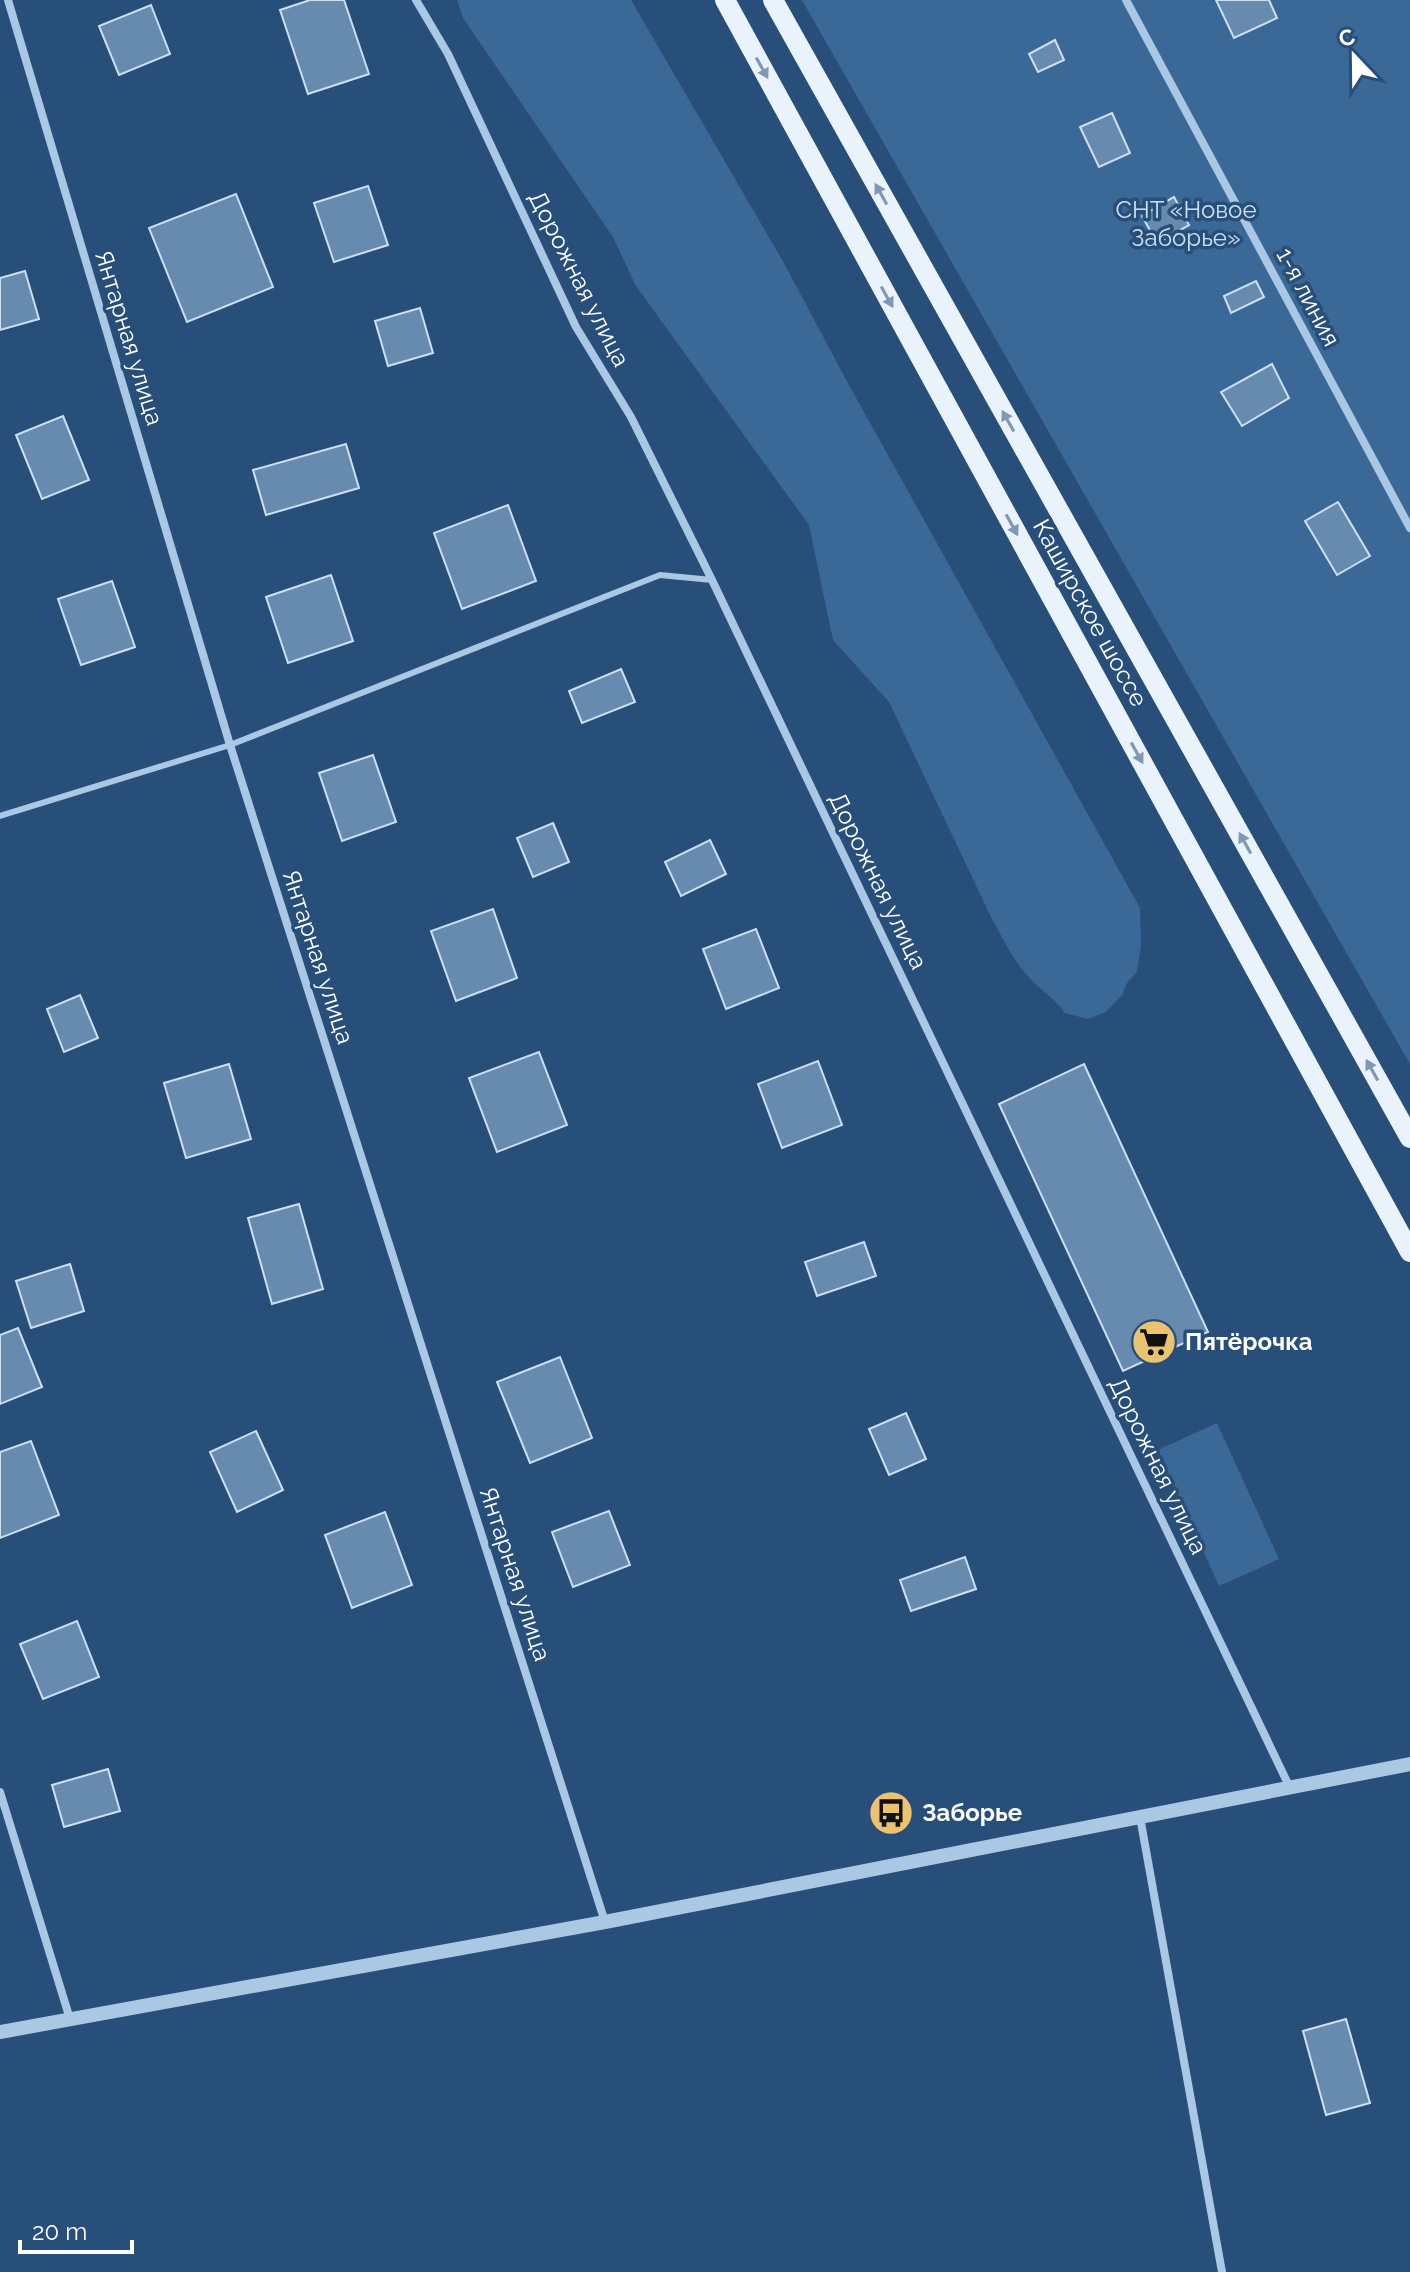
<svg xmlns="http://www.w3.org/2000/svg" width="1410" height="2272" viewBox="0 0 1410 2272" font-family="Raleway,sans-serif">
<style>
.green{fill:#3b6997}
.building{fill:#678baf;stroke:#cde0f3;stroke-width:2}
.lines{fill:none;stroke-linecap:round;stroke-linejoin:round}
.service{stroke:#aac7e3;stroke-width:6}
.minor{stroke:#aac7e3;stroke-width:8}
.tertiary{stroke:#aac7e3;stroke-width:14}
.primary{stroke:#eaf2fc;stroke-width:20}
.oneway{fill:#7f98b4}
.labels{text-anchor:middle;stroke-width:7;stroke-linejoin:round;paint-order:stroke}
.park-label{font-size:24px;fill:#cde0f3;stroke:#274f7a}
.street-label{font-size:24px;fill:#fff;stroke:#274f7a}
.poi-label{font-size:24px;font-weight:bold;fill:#fff;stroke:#274f7a;text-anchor:start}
</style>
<rect width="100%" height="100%" fill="#274f7a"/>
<g class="green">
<path d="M457,0H631L785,265L850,387L1140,908L1141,945L1137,972L1127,983L1122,995L1106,1012L1088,1019L1065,1013C1054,997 1038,989 1025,973C1012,958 1002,937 992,919L889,702L833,640L809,525L636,286L613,237L463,18Z"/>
<path d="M802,0H1410V1064Z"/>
<path d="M1217,1423L1279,1559L1219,1586L1158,1450Z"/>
</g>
<g class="building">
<path d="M310,0H344L369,74L308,94L280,10Z"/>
<path d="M1216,0H1269L1277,18L1234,38Z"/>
<path d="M151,5L170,54L119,75L99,26Z"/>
<path d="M1055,40L1064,60L1038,72L1029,54Z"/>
<path d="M1112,113L1130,153L1099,167L1080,127Z"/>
<path d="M368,186L388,245L334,262L314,203Z"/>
<path d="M236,194L273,287L187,322L149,228Z"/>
<path d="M1174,197L1189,225L1157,243L1142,216Z"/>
<path d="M25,271L39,319L0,330V278Z"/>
<path d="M1256,281L1264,297L1231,313L1224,296Z"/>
<path d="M420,308L433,353L388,366L375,321Z"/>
<path d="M1272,364L1289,398L1242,426L1221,392Z"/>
<path d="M63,416L89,480L42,499L16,435Z"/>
<path d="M346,444L359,488L266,515L253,470Z"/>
<path d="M1338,502L1370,556L1337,575L1305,521Z"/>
<path d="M508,505L536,581L462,609L434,533Z"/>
<path d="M331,575L353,641L288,663L266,597Z"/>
<path d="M112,581L135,647L81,665L58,599Z"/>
<path d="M621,669L635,702L582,723L569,691Z"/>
<path d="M373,755L396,822L342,841L319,773Z"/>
<path d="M553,823L569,862L533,877L517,838Z"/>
<path d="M710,840L726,874L681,896L665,862Z"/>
<path d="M493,909L517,978L456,1001L431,931Z"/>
<path d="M756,929L779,988L726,1009L703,949Z"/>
<path d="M80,995L98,1038L64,1052L47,1009Z"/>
<path d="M539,1052L567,1125L497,1152L469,1078Z"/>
<path d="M818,1061L842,1125L782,1148L758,1084Z"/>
<path d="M229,1064L251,1139L186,1158L164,1083Z"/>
<path d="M1084,1064L1208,1332L1123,1371L999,1104Z"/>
<path d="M299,1204L323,1289L272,1304L248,1218Z"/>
<path d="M864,1242L876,1276L817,1296L805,1262Z"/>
<path d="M70,1264L84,1311L31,1328L16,1281Z"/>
<path d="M18,1328L42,1387L0,1404V1335Z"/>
<path d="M560,1357L592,1438L530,1463L497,1382Z"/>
<path d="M906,1413L926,1459L889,1475L869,1429Z"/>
<path d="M256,1431L283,1490L237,1512L210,1452Z"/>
<path d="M31,1441L59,1515L0,1538V1452Z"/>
<path d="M609,1511L630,1565L573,1587L552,1532Z"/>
<path d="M385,1512L412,1585L352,1608L325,1535Z"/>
<path d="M965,1557L976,1589L911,1611L900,1580Z"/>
<path d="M77,1621L99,1677L43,1699L20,1644Z"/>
<path d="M108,1769L120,1811L64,1827L52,1785Z"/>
<path d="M1346,2019L1370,2103L1326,2115L1303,2031Z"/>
</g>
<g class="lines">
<path class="service" d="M0,816L230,745L660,575L712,580"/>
<g class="minor">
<path d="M8,0L230,745L605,1922"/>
<path d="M416,0L448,54L576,327L631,417L712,580L1290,1788"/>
<path d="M1126,0L1410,528"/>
<path d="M0,1792L70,2019"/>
<path d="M1140,1817L1222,2272"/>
</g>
<path class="tertiary" d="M0,2032L605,1922L1410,1764"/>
<g class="primary">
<path d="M725,0L1410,1252"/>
<path d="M773,0L1410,1138"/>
</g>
</g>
<defs><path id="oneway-solid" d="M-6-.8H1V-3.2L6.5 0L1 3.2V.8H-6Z" transform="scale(2)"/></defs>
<g class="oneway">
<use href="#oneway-solid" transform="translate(762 68) rotate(61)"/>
<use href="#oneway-solid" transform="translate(881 194) rotate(-119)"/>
<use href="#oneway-solid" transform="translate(887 297) rotate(61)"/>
<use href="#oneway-solid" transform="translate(1008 421) rotate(-119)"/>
<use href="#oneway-solid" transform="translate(1012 525) rotate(61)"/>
<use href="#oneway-solid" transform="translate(1137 753) rotate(61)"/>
<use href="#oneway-solid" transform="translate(1245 843) rotate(-119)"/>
<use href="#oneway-solid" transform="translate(1372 1070) rotate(-119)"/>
</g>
<defs>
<g id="supermarket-disc" transform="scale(2.3)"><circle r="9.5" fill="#ebc270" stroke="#274f7a"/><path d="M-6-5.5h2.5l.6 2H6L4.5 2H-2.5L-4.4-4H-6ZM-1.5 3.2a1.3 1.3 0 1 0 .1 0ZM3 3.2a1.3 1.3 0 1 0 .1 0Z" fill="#111"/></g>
<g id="bus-disc" transform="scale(2.3)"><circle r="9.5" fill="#ebc270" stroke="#274f7a"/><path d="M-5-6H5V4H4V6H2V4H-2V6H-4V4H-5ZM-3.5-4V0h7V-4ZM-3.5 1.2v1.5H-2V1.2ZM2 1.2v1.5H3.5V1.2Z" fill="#111"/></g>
</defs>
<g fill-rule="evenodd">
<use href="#supermarket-disc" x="1154" y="1342"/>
<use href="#bus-disc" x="891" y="1813"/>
</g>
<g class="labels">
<g class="park-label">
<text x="1186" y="218">СНТ «Новое<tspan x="1186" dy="28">Заборье»</tspan></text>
</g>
<g class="street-label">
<text transform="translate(579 279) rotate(63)" y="8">Дорожная улица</text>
<text transform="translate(1308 297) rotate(62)" y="8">1-я линия</text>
<text transform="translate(129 338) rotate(73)" y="8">Янтарная улица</text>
<text transform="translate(1090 613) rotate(61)" y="8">Каширское шоссе</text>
<text transform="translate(878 881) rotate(64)" y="8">Дорожная улица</text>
<text transform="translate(318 957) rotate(72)" y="8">Янтарная улица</text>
<text transform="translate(1158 1466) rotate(64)" y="8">Дорожная улица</text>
<text transform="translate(515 1574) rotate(72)" y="8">Янтарная улица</text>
</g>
<g class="poi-label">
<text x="1185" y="1350">Пятёрочка</text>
<text x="922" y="1821">Заборье</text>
</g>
</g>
<g transform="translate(1354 56) rotate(338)" stroke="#274f7a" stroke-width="6" paint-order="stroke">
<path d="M0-6L14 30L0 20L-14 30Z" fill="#ffffff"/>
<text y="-12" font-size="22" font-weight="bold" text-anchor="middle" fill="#ffffff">С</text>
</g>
<path d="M20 2240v12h112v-12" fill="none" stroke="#ffffff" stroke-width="4"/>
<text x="32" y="2240" font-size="24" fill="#ffffff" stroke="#274f7a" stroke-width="6" paint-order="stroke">20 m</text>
</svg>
